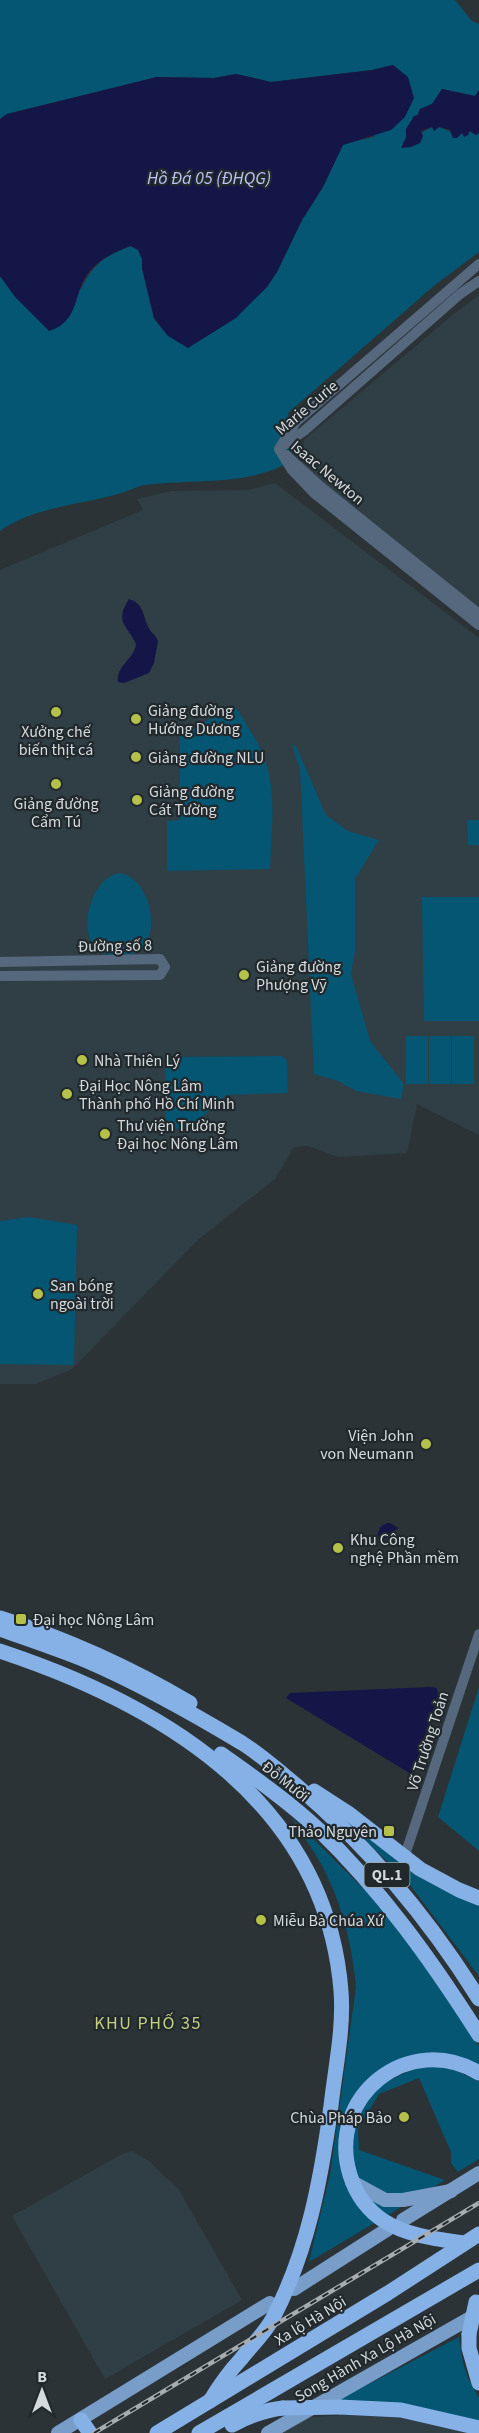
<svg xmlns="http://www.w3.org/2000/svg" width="479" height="2433" viewBox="0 0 479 2433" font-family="'Source Sans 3',sans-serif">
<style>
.built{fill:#303e46}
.green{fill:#045673}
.water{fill:#151648}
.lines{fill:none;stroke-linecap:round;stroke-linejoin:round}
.minor{stroke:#56687e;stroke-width:10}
.major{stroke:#789dc9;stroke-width:14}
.highway{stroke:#85b1e7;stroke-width:15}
.rail-casing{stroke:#a6acb0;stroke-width:4.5}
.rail{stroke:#21292d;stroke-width:2;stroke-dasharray:7;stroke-linecap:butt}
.highway-bridge{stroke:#85b1e7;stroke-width:15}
.poi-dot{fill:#b6c149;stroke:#21292d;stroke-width:2}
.labels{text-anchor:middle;stroke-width:4.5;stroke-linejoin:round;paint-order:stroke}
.shield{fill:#21292d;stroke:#9fa5a8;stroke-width:1.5}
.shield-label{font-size:15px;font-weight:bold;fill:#d5dadd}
.street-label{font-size:16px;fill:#d5dadd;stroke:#21292d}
.poi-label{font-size:16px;fill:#d5dadd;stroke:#21292d;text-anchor:start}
.water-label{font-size:18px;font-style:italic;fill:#bac3f7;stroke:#21292d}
.neighbourhood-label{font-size:18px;letter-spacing:1.5px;fill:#c5cf82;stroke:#21292d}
</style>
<rect width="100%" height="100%" fill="#2b3337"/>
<g class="built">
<path d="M479,295V611L300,469L304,440L455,313Z"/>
<path d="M275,483L479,638V1135L417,1104L407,1153L338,1157L308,1146L294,1147L275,1179L199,1239L72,1369L36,1384H0V570L143,510L137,499L171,491L248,490Z"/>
<path d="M132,2151L149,2161L179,2190L242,2300L105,2379L12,2216L122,2154Z"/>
<path d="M383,2412L477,2433H278L303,2418Z"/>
</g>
<g class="green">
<path d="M0,0H455L472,21L479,24V90L475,96L442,89L432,104L420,109L403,143L432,127L435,129L439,127L458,135L462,133L468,134L469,131L476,135L479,133V252L436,284L288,413L293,448L289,462C250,486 189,479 144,485C135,487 127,492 118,494C80,505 33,507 0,531V276L16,298L81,289C93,264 105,256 130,246L138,250L142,259V269L154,319L168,336L267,287L277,272L302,220L323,187L343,144L374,137L393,65L372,70L271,82L236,74L214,78L157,77L7,114L0,119Z"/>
<path d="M235,706C246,724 260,743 266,763C277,797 271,835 270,869L167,871V821L180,820V735Z"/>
<path d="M292,745L296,746L326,815L348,831L379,840L355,879V950L351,974L370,1041L404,1084L401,1099L356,1091L338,1081L314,1074L300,769Z"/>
<path d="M467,820H479V845H468Z"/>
<path d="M119,873C150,876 165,939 135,953C129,956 123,955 117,955C107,955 99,954 93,945C79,923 93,878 119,873Z"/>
<path d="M422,897H479V1021H424Z"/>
<rect x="406" y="1036" width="22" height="48"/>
<rect x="429" y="1036" width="22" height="48"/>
<rect x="452" y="1036" width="22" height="48"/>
<path d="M282,1056L287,1061L288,1093L226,1095L188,1130L166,1128L165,1057Z"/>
<path d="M29,1217L77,1225L74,1365L0,1364V1221Z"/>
<path d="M479,1687V1851L438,1817Z"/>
<path d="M339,1815L479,1904V1976L407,1881Z"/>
<path d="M292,1818L368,1893L425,1964L479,2046V2068L466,2061L384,2071L340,2141L376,2222L309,2262L330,2175L356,1987C353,1952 344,1911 328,1878C319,1857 304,1838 292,1818Z"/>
<path d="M426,2066L450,2068L479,2081V2159L458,2172L451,2163V2152L419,2078L379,2094L358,2129L359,2150L445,2180L388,2215C382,2211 374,2206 369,2201C344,2171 347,2110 379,2087C394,2076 409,2071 426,2066Z"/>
<path d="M459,2337L463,2363L468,2378L479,2398V2423L336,2401Z"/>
</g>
<g class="water">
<path d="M393,65L408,77L414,98L405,117L391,130L343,145L323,187L302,220L277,272L267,287L236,318L188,348L168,336L154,318L142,268V259L138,250L131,246C116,251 100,259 90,271C72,292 81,321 49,331L16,298L0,276V119L7,114L157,77L214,78L236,74L271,82L372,70Z"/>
<path d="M442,89L475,96L479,90V133L476,135L470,131L468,135L464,137L462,133L457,138H453L450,130L439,127L434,131L432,127L421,131L423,136L420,143L411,147L401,148L406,138V129L414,116L418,115L420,109L432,104Z"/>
<path d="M129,599C145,604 142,616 149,628C151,633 156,635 158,641L154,663L149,673L124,683L118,682C116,665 134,660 136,644C127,625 114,622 129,599Z"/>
<path d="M390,1523L398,1528L381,1542L378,1536C378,1529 382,1523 390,1523Z"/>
<path d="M430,1687L437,1688L438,1694L415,1771L411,1774L286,1698L290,1693Z"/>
</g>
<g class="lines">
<g class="minor">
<path d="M284,445L304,431L460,294L479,281"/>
<path d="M279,449L296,422L479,264"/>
<path d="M279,449L292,470L314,493L479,625"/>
<path d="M286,455L321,487L479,614"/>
<path d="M0,962L160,959L165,967L160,975L0,976"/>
<path d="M404,1858L479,1634"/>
</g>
<g class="major">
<path d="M352,2182L385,2200H403L451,2191"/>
<path d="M403,2220L479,2173"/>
<path d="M294,2289L388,2229"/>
<path d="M58,2433L270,2303"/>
<path d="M268,2433L479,2313"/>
</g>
<g class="highway">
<path d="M0,1618C67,1639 129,1667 190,1703"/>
<path d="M0,1629C28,1639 58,1649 85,1660C139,1683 192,1713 242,1743C261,1755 279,1771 296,1785C368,1846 429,1919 479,1999"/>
<path d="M0,1651C163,1705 326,1802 341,1991C344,2029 335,2069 331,2106C321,2179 308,2251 273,2318C265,2333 252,2345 241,2359C229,2372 219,2386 210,2401"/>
<path d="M221,1754C255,1778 289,1802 319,1830C382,1891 432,1961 479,2035"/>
<path d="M314,1791L348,1813L420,1869L459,1890L479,1898"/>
<path d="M463,2243C436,2239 408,2236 384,2221C367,2210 356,2194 350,2175C326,2096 409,2031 479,2073"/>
<path d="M469,2334V2348L479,2383"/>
<path d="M340,2407L401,2410L479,2428"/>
<path d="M81,2420L90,2433"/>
<path d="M232,2425C249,2416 264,2410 283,2408"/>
<path d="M157,2433L388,2293L479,2234"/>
<path d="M199,2433L479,2270"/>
</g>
<g class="rail-casing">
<path id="rail" d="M94,2433L479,2203"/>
</g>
<use href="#rail" class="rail"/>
<g class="highway-bridge">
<path d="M469,2334L476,2302"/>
<path d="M283,2408L340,2407"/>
</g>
</g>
<g class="poi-dot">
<circle cx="56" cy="712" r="6"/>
<circle cx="136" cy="719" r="6"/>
<circle cx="136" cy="757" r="6"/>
<circle cx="56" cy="784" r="6"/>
<circle cx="137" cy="800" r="6"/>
<circle cx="244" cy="975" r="6"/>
<circle cx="82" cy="1060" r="6"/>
<circle cx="67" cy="1094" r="6"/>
<circle cx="105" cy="1134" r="6"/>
<circle cx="38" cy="1294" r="6"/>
<circle cx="426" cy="1444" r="6"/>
<circle cx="338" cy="1548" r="6"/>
<rect x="15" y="1613" width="12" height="12" rx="3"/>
<rect x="383" y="1825" width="12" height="12" rx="3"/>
<circle cx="261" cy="1920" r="6"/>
<circle cx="404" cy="2117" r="6"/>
</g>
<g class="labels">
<rect class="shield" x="364.5" y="1863" width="45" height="24" rx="4.5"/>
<g class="shield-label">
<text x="387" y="1880">QL.1</text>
</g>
<g class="street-label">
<text transform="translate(306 407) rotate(-40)" y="6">Marie Curie</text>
<text transform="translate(328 472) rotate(40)" y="6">Isaac Newton</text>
<text transform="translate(115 945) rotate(-1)" y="6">Đường số 8</text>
<text transform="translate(427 1741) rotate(-72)" y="6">Võ Trường Toản</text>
<text transform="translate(286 1781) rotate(38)" y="6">Đỗ Mười</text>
<text transform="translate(310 2320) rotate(-31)" y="6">Xa lộ Hà Nội</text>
<text transform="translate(365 2357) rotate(-30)" y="6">Song Hành Xa Lộ Hà Nội</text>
</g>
<g class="poi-label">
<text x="148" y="716">Giảng đường<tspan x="148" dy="18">Hướng Dương</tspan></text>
<text x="56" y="737" text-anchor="middle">Xưởng chế<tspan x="56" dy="18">biến thịt cá</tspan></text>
<text x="148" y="763">Giảng đường NLU</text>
<text x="149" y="797">Giảng đường<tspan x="149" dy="18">Cát Tường</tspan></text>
<text x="56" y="809" text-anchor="middle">Giảng đường<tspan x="56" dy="18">Cẩm Tú</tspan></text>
<text x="256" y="972">Giảng đường<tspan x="256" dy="18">Phượng Vỹ</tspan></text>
<text x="94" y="1066">Nhà Thiên Lý</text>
<text x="79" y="1091">Đại Học Nông Lâm<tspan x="79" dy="18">Thành phố Hồ Chí Minh</tspan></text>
<text x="117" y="1131">Thư viện Trường<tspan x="117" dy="18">Đại học Nông Lâm</tspan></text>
<text x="50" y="1291">San bóng<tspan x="50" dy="18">ngoài trời</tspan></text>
<text x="414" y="1441" text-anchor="end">Viện John<tspan x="414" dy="18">von Neumann</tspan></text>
<text x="350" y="1545">Khu Công<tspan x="350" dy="18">nghệ Phần mềm</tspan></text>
<text x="33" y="1625">Đại học Nông Lâm</text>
<text x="377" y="1837" text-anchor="end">Thảo Nguyên</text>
<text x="273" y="1926">Miễu Bà Chúa Xứ</text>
<text x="392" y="2123" text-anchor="end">Chùa Pháp Bảo</text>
</g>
<g class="water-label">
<text x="209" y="184">Hồ Đá 05 (ĐHQG)</text>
</g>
<g class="neighbourhood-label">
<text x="148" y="2029">KHU PHỐ 35</text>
</g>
</g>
<g transform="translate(42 2391)" stroke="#21292d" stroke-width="4.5" paint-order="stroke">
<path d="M0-4.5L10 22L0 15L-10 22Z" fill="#d5dadd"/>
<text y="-9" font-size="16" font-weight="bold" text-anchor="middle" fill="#d5dadd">B</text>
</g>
</svg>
